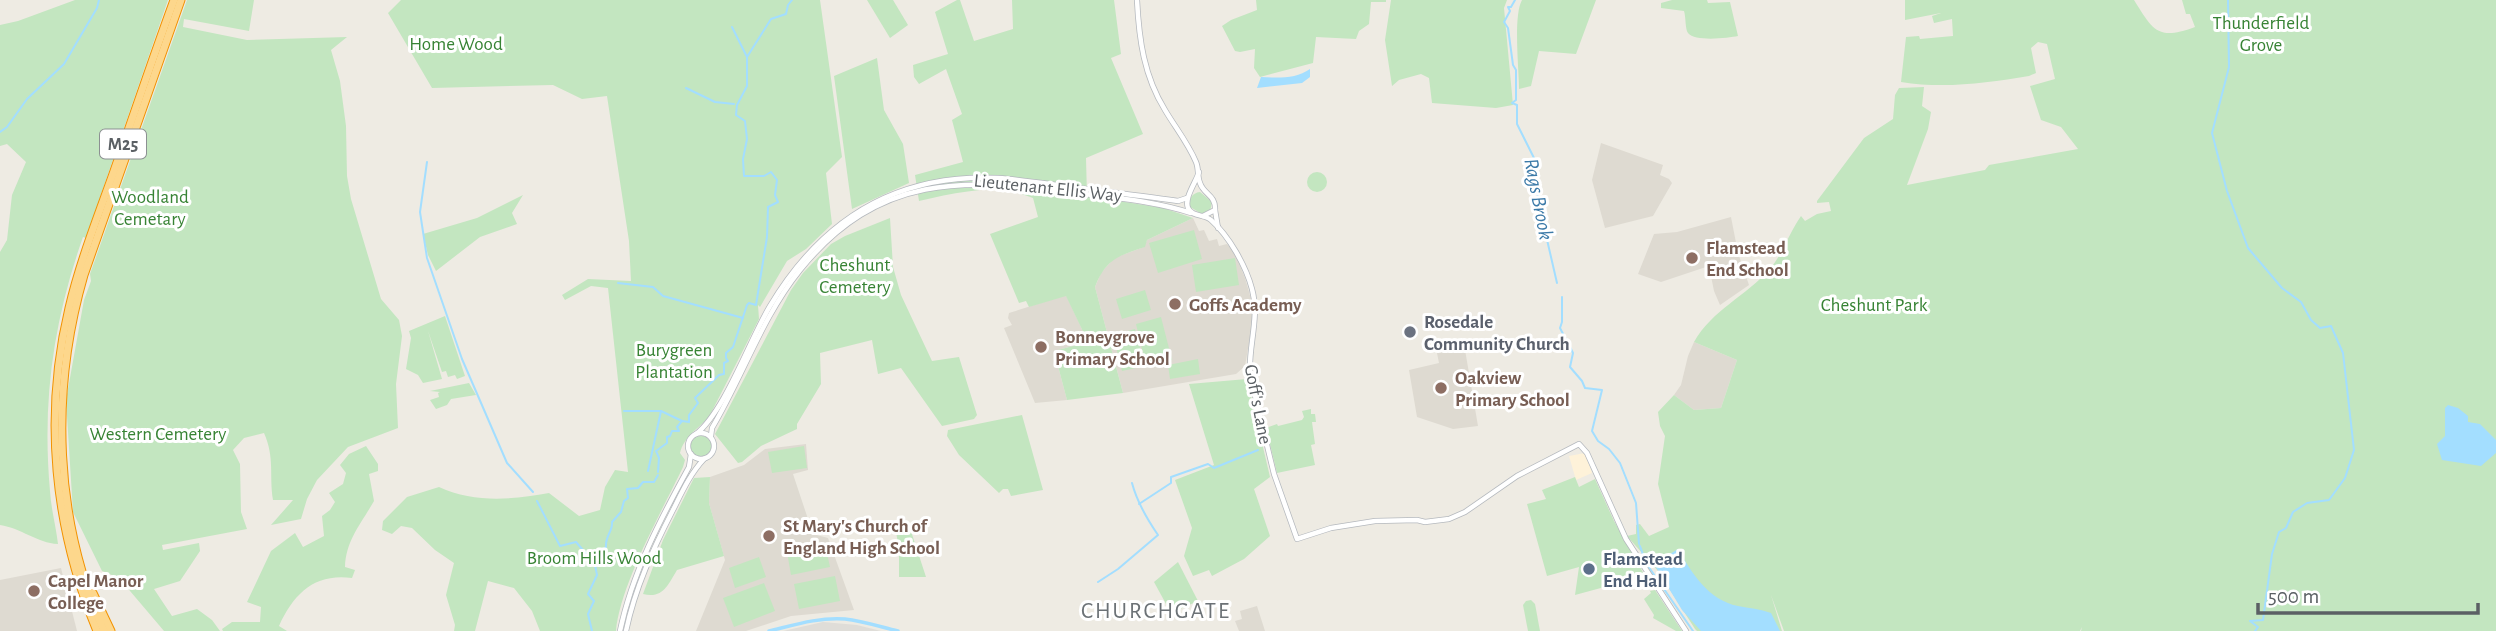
<svg xmlns="http://www.w3.org/2000/svg" width="2496" height="631" viewBox="0 0 2496 631" font-family="'Alegreya Sans',sans-serif">
<style>
.commercial{fill:#fef2d9}
.industrial{fill:#dfddd8}
.education{fill:#dedad1}
.green{fill:#c3e6c0}
.water{fill:#a3deff}
.lines{fill:none;stroke-linecap:round;stroke-linejoin:round}
.stream{stroke:#a3deff;stroke-width:2}
.canal{stroke:#a3deff;stroke-width:3.5}
.secondary-casing{stroke:#b5b9be;stroke-width:6}
.motorway-casing{stroke:#f29200;stroke-width:9}
.secondary{stroke:#fff;stroke-width:4.5}
.motorway{stroke:#fdd78c;stroke-width:7}
.education-dot{fill:#8d6e63;stroke:#fff;stroke-width:2.5}
.worship-dot{fill:#6b7280;stroke:#fff;stroke-width:2.5}
.service-dot{fill:#5c6f8a;stroke:#fff;stroke-width:2.5}
.labels{text-anchor:middle;stroke-width:6;stroke-linejoin:round;paint-order:stroke}
.shield{fill:#fff;stroke:#8c9092;stroke-width:2}
.shield-label{font-size:18px;font-weight:bold;fill:#5b6064}
.park-label{font-size:19px;fill:#378334;stroke:#fff}
.street-label{font-size:19px;fill:#5b6064;stroke:#fff}
.education-label{font-size:19px;font-weight:bold;fill:#785e54;stroke:#fff;text-anchor:start}
.worship-label{font-size:19px;font-weight:bold;fill:#5b616d;stroke:#fff;text-anchor:start}
.service-label{font-size:19px;font-weight:bold;fill:#4e5e75;stroke:#fff;text-anchor:start}
.water-label{font-size:21px;font-style:italic;fill:#3c7aa8;stroke:#fff}
.quarter-label{font-size:23px;letter-spacing:2px;fill:#6c7276;stroke:#fff}
</style>
<rect width="100%" height="100%" fill="#eeebe3"/>
<path class="commercial" d="M1585,453L1592,473L1576,480L1569,456Z"/>
<path class="industrial" d="M823,622L857,625L881,631H783Z"/>
<g class="education">
<path d="M1601,143L1663,165L1660,175L1669,179L1672,183L1653,216L1605,228L1592,180Z"/>
<path d="M1731,217L1738,253L1749,285L1720,305L1714,291L1709,266L1661,282L1638,274L1654,234L1677,232Z"/>
<path d="M1193,218L1199,231L1204,230L1209,241L1217,239L1219,246L1227,244L1234,251L1245,278L1253,306V320L1245,366L1236,374L1123,393L1095,287L1101,273L1114,258L1144,247L1147,240Z"/>
<path d="M1066,295L1088,342L1054,351L1067,400L1035,403L1004,328L1012,325L1008,318L1009,313Z"/>
<path d="M1463,338L1478,426L1453,429L1417,417L1409,370L1439,363L1435,343Z"/>
<path d="M1694,342L1737,360L1721,408L1694,410L1674,395L1681,385L1688,356Z"/>
<path d="M806,444L808,470L793,474L813,534L828,538L854,610L791,616L746,631H696L725,560L709,503L710,477L744,465L765,449Z"/>
<path d="M61,568L77,631H0V580Z"/>
<path d="M1257,606L1265,631H1239L1235,621L1242,619L1240,611Z"/>
</g>
<g class="green">
<path d="M75,0H168L86,238L83,237C53,322 42,402 50,491C51,509 56,526 58,544C37,543 21,528 0,525V252L7,240L12,195L26,162L7,144L0,146V25L18,21Z"/>
<path d="M187,0H254L249,31L184,19L183,27L247,40L347,37L331,50L340,81L346,126L347,176L351,199L381,299L399,320L402,336L396,384L398,428L348,447L317,480L307,499L301,519L271,525L293,500H273C269,475 275,458 264,433L244,438L233,450L240,464L241,512L247,529L162,545L163,550L199,543L200,551L180,581L154,589L172,616L197,609L212,620L220,631H164L119,578L102,571L73,512L66,400L84,300L91,281L90,274Z"/>
<path d="M401,0H820L842,157L826,173L832,224L806,249L787,261L760,307L758,305L759,319L710,415C700,428 684,436 680,453L685,460L683,467C662,511 620,585 616,631H540L532,611L514,588L488,581L475,631H454L455,625L446,595L454,563L435,550L412,528L401,526L392,534L382,530L383,521L407,497L439,487C474,503 511,500 549,493L579,516L600,510L605,487L615,470L628,472L608,288L591,286L565,300L562,295L588,279L631,281L629,241L607,96L582,99L553,85L432,88L388,13Z"/>
<path d="M867,0H893L908,25L890,38Z"/>
<path d="M957,0H960L974,41L1013,29L1012,0H1114L1121,54L1111,58L1143,134L1086,158L1087,196L1163,208L1193,218L1147,240L1145,247C1118,256 1106,259 1095,287L1123,393L1067,400L1054,351L1088,342L1066,296L1029,307L1026,301L1019,303L990,234L1038,217L1033,198L1019,193L1017,188C983,188 952,193 919,201L915,175L963,162L952,120L962,114L946,69L919,84L914,77L913,65L948,54L935,12Z"/>
<path d="M1256,0H1386V2H1371L1369,24L1359,31L1356,39L1316,37L1313,63L1260,77L1254,68L1255,49L1240,52L1235,51L1222,26L1231,20L1257,10Z"/>
<path d="M1391,0H1507L1504,8L1513,105L1496,108L1432,103L1429,78L1421,74L1399,80L1392,86L1385,40Z"/>
<path d="M1522,0H1596L1576,54L1539,51L1531,86L1519,89C1519,69 1513,16 1522,0Z"/>
<path d="M1672,0H1707L1708,3L1730,2L1738,36C1728,38 1695,42 1688,33C1685,29 1686,17 1684,11L1661,8V3Z"/>
<path d="M1905,0H2134C2153,30 2157,41 2195,27L2190,14H2186L2182,0H2496V631H2081L2082,627L2080,631H1784L1771,595L1782,631H1697L1695,629L1658,571L1627,536L1636,534V525L1640,524L1649,536L1669,527L1658,484L1665,436L1660,426L1658,412L1674,395L1694,410L1721,408L1737,360L1694,342C1712,310 1746,296 1770,269C1781,256 1790,232 1801,216L1805,221L1817,214L1831,211L1829,202L1817,203V201L1864,138L1893,119L1895,95L1899,88L1924,87L1922,106L1931,112L1928,129L1907,185L1985,170L1989,165L2078,149L2061,127L2041,120L2030,86L2055,79L2047,44L2038,42L2031,48L2036,73L2029,76C1987,83 1944,89 1901,82L1906,37L1919,36L1920,39L1953,36L1952,19L1934,23L1932,16L1941,13L1905,20Z"/>
<path d="M877,58L884,110L903,144L909,183L852,209L834,76Z"/>
<circle cx="1317" cy="182" r="10"/>
<path d="M1200,192L1212,202L1210,212L1202,214L1190,207C1188,199 1192,193 1200,192Z"/>
<path d="M523,195L512,213L517,224L480,237L436,271L428,255L423,234L477,218Z"/>
<path d="M890,218L893,267L901,295L932,361L959,357L977,415L974,419L942,426L901,368L878,374L872,340L820,353L821,384L797,424V429L761,446L742,462L738,463L715,434L791,290L803,273L831,244L845,236Z"/>
<path d="M1194,230L1202,259L1158,273L1149,243Z"/>
<path d="M1235,258L1239,285L1196,292L1192,265Z"/>
<path d="M1145,290L1151,310L1122,319L1116,299Z"/>
<path d="M445,316L465,376L457,379L455,375L448,377L446,371L442,372L428,331L442,379L423,383L418,375L406,369L411,338L409,331Z"/>
<path d="M1161,317L1172,360L1146,366L1136,324Z"/>
<path d="M1135,329L1145,366L1122,371L1113,335Z"/>
<path d="M1198,359L1200,374L1170,379L1168,365Z"/>
<path d="M1247,379L1270,477L1254,489L1270,536L1244,559L1212,576L1209,570L1193,576L1184,556L1192,528L1175,480L1214,465L1189,384Z"/>
<path d="M469,383L476,395L451,399L447,405L436,409L430,400L439,397L438,393L440,392L430,391Z"/>
<path d="M1311,409V414H1315L1316,422H1312L1315,444L1311,445L1315,465L1277,473L1266,428L1277,424L1278,426L1302,420L1304,417L1302,411Z"/>
<path d="M1022,415L1043,490L1011,496L1008,489H1003L999,493L959,455L947,436L948,430Z"/>
<circle cx="701" cy="447" r="11"/>
<path d="M366,446L378,464V471L369,474L374,501C361,524 346,540 345,567L355,570L352,578C315,573 294,593 279,626L287,631H223L222,629L232,622H260L261,607L247,602L271,551L295,533L303,547L324,536L322,516L330,510L335,502L329,493L343,484L346,473L340,465L349,454Z"/>
<path d="M804,446L807,468L772,473L768,452Z"/>
<path d="M710,477L709,503L724,556L677,570C668,585 663,599 643,594L663,540L694,478Z"/>
<path d="M1575,477L1579,487L1595,479L1614,521L1645,576L1575,595L1579,567L1547,576L1527,504L1546,499L1542,490Z"/>
<path d="M908,522L926,577H899V549L895,526Z"/>
<path d="M825,544L830,567L791,575L787,552Z"/>
<path d="M759,557L766,577L735,588L729,568Z"/>
<path d="M1178,562L1198,601L1171,613L1154,582Z"/>
<path d="M835,576L840,601L799,609L794,584Z"/>
<path d="M764,583L775,611L734,627L723,598Z"/>
<path d="M1655,590L1682,631H1676L1653,618L1654,615L1644,599L1651,593L1650,591Z"/>
<path d="M1531,600L1535,604L1540,631H1528L1523,605L1526,601Z"/>
</g>
<g class="water">
<path d="M1310,69V77L1302,83L1257,88L1261,77C1278,78 1296,79 1310,69Z"/>
<path d="M2448,405L2458,408L2468,416V422L2480,424L2496,440V453L2481,466L2442,460L2437,444L2445,436V408Z"/>
<path d="M1678,549C1692,573 1708,600 1738,606C1749,608 1760,609 1771,613L1780,631H1701L1682,610L1654,564Z"/>
</g>
<g class="lines">
<g class="stream">
<path d="M1515,0L1511,7H1508L1510,11L1504,22L1508,28L1513,65L1516,70V100L1512,103L1517,105V124L1535,160L1536,186L1542,218L1557,283"/>
<path d="M2228,0L2229,67L2212,133L2227,191L2248,248L2282,288L2301,302L2311,320L2320,328L2331,326L2343,353L2354,450L2345,478L2329,500L2307,503L2293,512L2286,528L2279,532L2272,554L2263,620L2250,621L2258,627L2255,631"/>
<path d="M732,27L747,57"/>
<path d="M686,88L715,102L734,104"/>
<path d="M0,132L7,127L27,99L64,64L97,8L99,0"/>
<path d="M427,162L420,212L427,258L462,359L507,463L533,492"/>
<path d="M618,283L653,287L663,296L743,318"/>
<path d="M1562,297V322L1560,328L1573,353L1570,367L1582,381L1585,388L1602,390L1592,431L1598,441L1609,449L1620,463L1636,503L1639,544"/>
<path d="M624,411H661L682,421"/>
<path d="M648,471L661,411"/>
<path d="M658,472L659,458L656,451L667,443V437L670,436L672,431H679L677,427L682,421L689,422V415L698,403L695,398L719,375L724,374V363L728,361L726,358V353L733,347L747,305L749,303L756,305L767,237L768,207L778,202L775,195L777,180L771,172L764,176H744L743,159L747,139L745,121L736,115L737,105L747,86V57L771,19L786,14L788,5L792,0"/>
<path d="M537,501L560,546L576,542L595,564"/>
<path d="M1139,504L1171,483V477L1208,464L1214,468L1258,450"/>
<path d="M1640,546L1646,563L1693,631"/>
<path d="M1098,582L1118,569L1158,535C1147,519 1137,502 1132,483"/>
<path d="M592,631L588,614L594,601L588,594L597,575L595,565L600,560V552L606,547C605,536 613,531 612,522L621,512L624,501L628,498L627,489L638,488L643,482H654L658,475"/>
</g>
<path class="canal" d="M769,631C794,625 819,617 845,619C863,621 881,627 898,631"/>
<g class="secondary-casing">
<g id="secondary">
<path d="M1137,0C1139,40 1144,76 1165,110C1175,127 1188,143 1196,162C1199,169 1197,176 1200,183C1204,195 1216,195 1215,210L1203,216"/>
<path d="M1199,172C1196,182 1184,198 1188,208C1192,217 1204,214 1211,220C1229,236 1246,266 1252,289C1260,318 1248,346 1250,375L1274,474L1297,539L1331,528L1375,521L1417,520L1425,522L1449,519L1465,512L1517,476L1579,444L1587,453L1626,539L1686,631"/>
<path d="M1215,210L1218,228"/>
<circle cx="701" cy="446" r="13"/>
<path d="M696,434C725,411 749,341 770,306C822,219 896,173 998,178C1023,180 1048,184 1072,187C1108,192 1143,196 1178,201L1187,198"/>
<path d="M711,436L712,428C743,376 762,317 800,270C879,173 963,178 1076,193C1115,198 1154,201 1191,213"/>
<path d="M620,631C632,573 661,518 689,467L691,454"/>
<path d="M626,631C635,588 653,549 673,510C682,492 690,474 704,459"/>
</g>
</g>
<g class="motorway-casing">
<g id="motorway">
<path d="M93,593L111,631"/>
<path d="M97,631C54,528 43,416 69,308C80,261 98,216 114,171C134,114 153,57 174,0"/>
<path d="M104,631C54,519 50,392 84,275L181,0"/>
</g>
</g>
<use href="#secondary" class="secondary"/>
<use href="#motorway" class="motorway"/>
</g>
<g class="education-dot">
<circle cx="1692" cy="258" r="7"/>
<circle cx="1175" cy="304" r="7"/>
<circle cx="1041" cy="347" r="7"/>
<circle cx="1441" cy="388" r="7"/>
<circle cx="769" cy="536" r="7"/>
<circle cx="34" cy="591" r="7"/>
</g>
<circle class="worship-dot" cx="1410" cy="332" r="7"/>
<circle class="service-dot" cx="1589" cy="569" r="7"/>
<g class="labels">
<rect class="shield" x="100" y="129.5" width="46" height="29" rx="5"/>
<g class="shield-label">
<text x="123" y="150">M25</text>
</g>
<g class="park-label">
<text x="2261" y="29">Thunderfield<tspan x="2261" dy="22">Grove</tspan></text>
<text x="456" y="50">Home Wood</text>
<text x="150" y="203">Woodland<tspan x="150" dy="22">Cemetary</tspan></text>
<text x="855" y="271">Cheshunt<tspan x="855" dy="22">Cemetery</tspan></text>
<text x="1874" y="311">Cheshunt Park</text>
<text x="674" y="356">Burygreen<tspan x="674" dy="22">Plantation</tspan></text>
<text x="158" y="440">Western Cemetery</text>
<text x="594" y="564">Broom Hills Wood</text>
</g>
<g class="street-label">
<text transform="translate(1048 187) rotate(6)" y="7">Lieutenant Ellis Way</text>
<text transform="translate(1259 404) rotate(79)" y="7">Goff's Lane</text>
</g>
<g class="education-label">
<text x="1706" y="254">Flamstead<tspan x="1706" dy="22">End School</tspan></text>
<text x="1189" y="311">Goffs Academy</text>
<text x="1055" y="343">Bonneygrove<tspan x="1055" dy="22">Primary School</tspan></text>
<text x="1455" y="384">Oakview<tspan x="1455" dy="22">Primary School</tspan></text>
<text x="783" y="532">St Mary's Church of<tspan x="783" dy="22">England High School</tspan></text>
<text x="48" y="587">Capel Manor<tspan x="48" dy="22">College</tspan></text>
</g>
<g class="worship-label">
<text x="1424" y="328">Rosedale<tspan x="1424" dy="22">Community Church</tspan></text>
</g>
<g class="service-label">
<text x="1603" y="565">Flamstead<tspan x="1603" dy="22">End Hall</tspan></text>
</g>
<g class="water-label">
<text transform="translate(1539 199) rotate(79)" y="7">Rags Brook</text>
</g>
<g class="quarter-label">
<text x="1156" y="618">CHURCHGATE</text>
</g>
</g>
<path d="M2258 603v10h220v-10" fill="none" stroke="#5b6064" stroke-width="3.5"/>
<text x="2268" y="603" font-size="21" fill="#5b6064" stroke="#ffffff" stroke-width="5" paint-order="stroke">500 m</text>
</svg>
